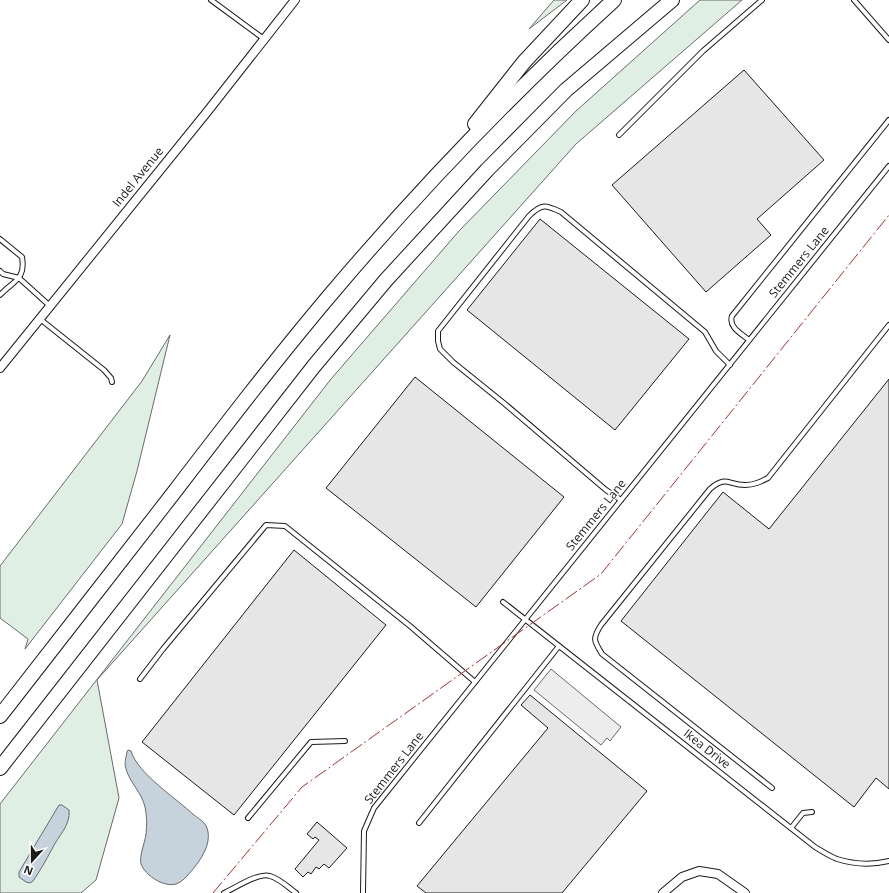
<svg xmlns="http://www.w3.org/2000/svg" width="889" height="893" viewBox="0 0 889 893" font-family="'Open Sans',sans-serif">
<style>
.green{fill:#e0efe3;stroke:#6a6a6a}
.parking{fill:#ededed;stroke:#6a6a6a}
.water{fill:#c6d2dc;stroke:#6a6a6a}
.building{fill:#e6e6e6;stroke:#1a1a1a}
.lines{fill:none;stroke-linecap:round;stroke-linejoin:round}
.service-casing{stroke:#1a1a1a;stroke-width:6}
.minor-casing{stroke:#1a1a1a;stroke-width:10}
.motorway-casing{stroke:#1a1a1a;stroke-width:16}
.service{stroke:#fff;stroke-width:4}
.minor{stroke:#fff;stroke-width:8}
.motorway{stroke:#fff;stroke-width:14}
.power{stroke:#c62828;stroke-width:1;stroke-dasharray:14 3 2 3;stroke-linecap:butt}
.labels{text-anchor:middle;stroke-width:3;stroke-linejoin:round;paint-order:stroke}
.street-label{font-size:12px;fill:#1a1a1a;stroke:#fff}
</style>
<rect width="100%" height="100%" fill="#fff"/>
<g class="green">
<path d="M554,0H567L529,29Z"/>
<path d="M700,0H742L576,144L97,680L119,798L96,880L81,893H0V804L331,379L459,231L576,111Z"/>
<path d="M170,335L137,471L122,524L25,649L28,639L0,618V566L142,381Z"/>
</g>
<path class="parking" d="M551,669L621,727L610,741L607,738L601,745L534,690Z"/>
<g class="water">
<path d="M128,750L131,751C138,774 176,798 194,815C198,818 205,822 207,828C213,845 198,864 187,876C179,885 172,887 160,882C153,879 144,872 141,864C139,855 145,843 146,834C147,825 147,816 145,807C142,793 130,783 126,769C124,764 126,757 127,752Z"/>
<path d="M59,805H62L69,810C71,825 58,836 52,849C46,860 40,871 33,881L30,883L26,882L19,877V872Z"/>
</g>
<g class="building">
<path d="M744,70L824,160L757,219L771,235L706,292L612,185Z"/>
<path d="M540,219L689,339L615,430L467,310Z"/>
<path d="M415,377L564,497L476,607L326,488Z"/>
<path d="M889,379V789L876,778L854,807L621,621L723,492L769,529Z"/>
<path d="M294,550L386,625L234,815L142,742Z"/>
<path d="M530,695L647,791L562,893H426L417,886L548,728L521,705Z"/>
<path d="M317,822L347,848L329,868L324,864L319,869L316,867L311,874L308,872L303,877L295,869L319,840L315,837L313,839L307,834Z"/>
</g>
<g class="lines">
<g class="service-casing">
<g id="service">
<path d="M211,0L264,39"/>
<path d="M854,0L889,40"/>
<path d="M619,135L703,51L762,0"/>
<path d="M0,239L22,257C26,280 13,281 0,295"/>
<path d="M0,271L3,274L19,278L50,306"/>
<path d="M40,319L104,370L111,378L112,382"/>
<path d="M749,340C742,334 728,327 732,316L889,120"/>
<path d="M621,500L606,490L505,404L453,362L440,349L438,341V331L529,216C542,203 546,205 561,212L705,332L716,351L730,365"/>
<path d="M503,602L815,847C822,851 829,856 837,859C853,864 872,865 889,861"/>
<path d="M140,679L163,649L266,525L285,526L410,626L475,682"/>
<path d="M772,788L602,654C594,641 592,639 601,625L710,489C726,475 728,485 745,485C754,485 760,482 768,478L889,325"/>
<path d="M248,818L311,742L345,741"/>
<path d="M419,823L559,646"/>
<path d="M791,828L803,813L812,812"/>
<path d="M224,893C235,888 259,872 270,876C280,879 288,887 296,893"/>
<path d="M363,893L364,831L374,808L889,166"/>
</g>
</g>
<g class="minor-casing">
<g id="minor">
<path d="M0,368L207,112L295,0"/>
<path d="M663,893L682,877L699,871L718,874L745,893"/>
</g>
</g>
<g class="motorway-casing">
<g id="motorway">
<path d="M475,124L524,62L582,0"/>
<path d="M0,716C57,642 115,569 172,495C224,427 276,359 331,294C419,190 513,92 614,0"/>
<path d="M0,768L314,366L386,280L487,170L566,90L672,0"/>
</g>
</g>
<use href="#service" class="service"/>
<use href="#minor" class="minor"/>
<use href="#motorway" class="motorway"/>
<path class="power" d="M213,893L302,787L601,574L889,215"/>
</g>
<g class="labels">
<g class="street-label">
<text transform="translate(138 177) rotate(-51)" y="4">Indel Avenue</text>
<text transform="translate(799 262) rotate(-51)" y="4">Stemmers Lane</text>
<text transform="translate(596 515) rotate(-51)" y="4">Stemmers Lane</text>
<text transform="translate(707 749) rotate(38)" y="4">Ikea Drive</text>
<text transform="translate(394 768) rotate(-52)" y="4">Stemmers Lane</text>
</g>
</g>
<g transform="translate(32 861) rotate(201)" stroke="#ffffff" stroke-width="3" paint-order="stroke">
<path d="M0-3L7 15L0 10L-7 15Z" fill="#1a1a1a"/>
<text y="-6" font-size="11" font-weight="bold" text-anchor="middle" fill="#1a1a1a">N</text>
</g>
</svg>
